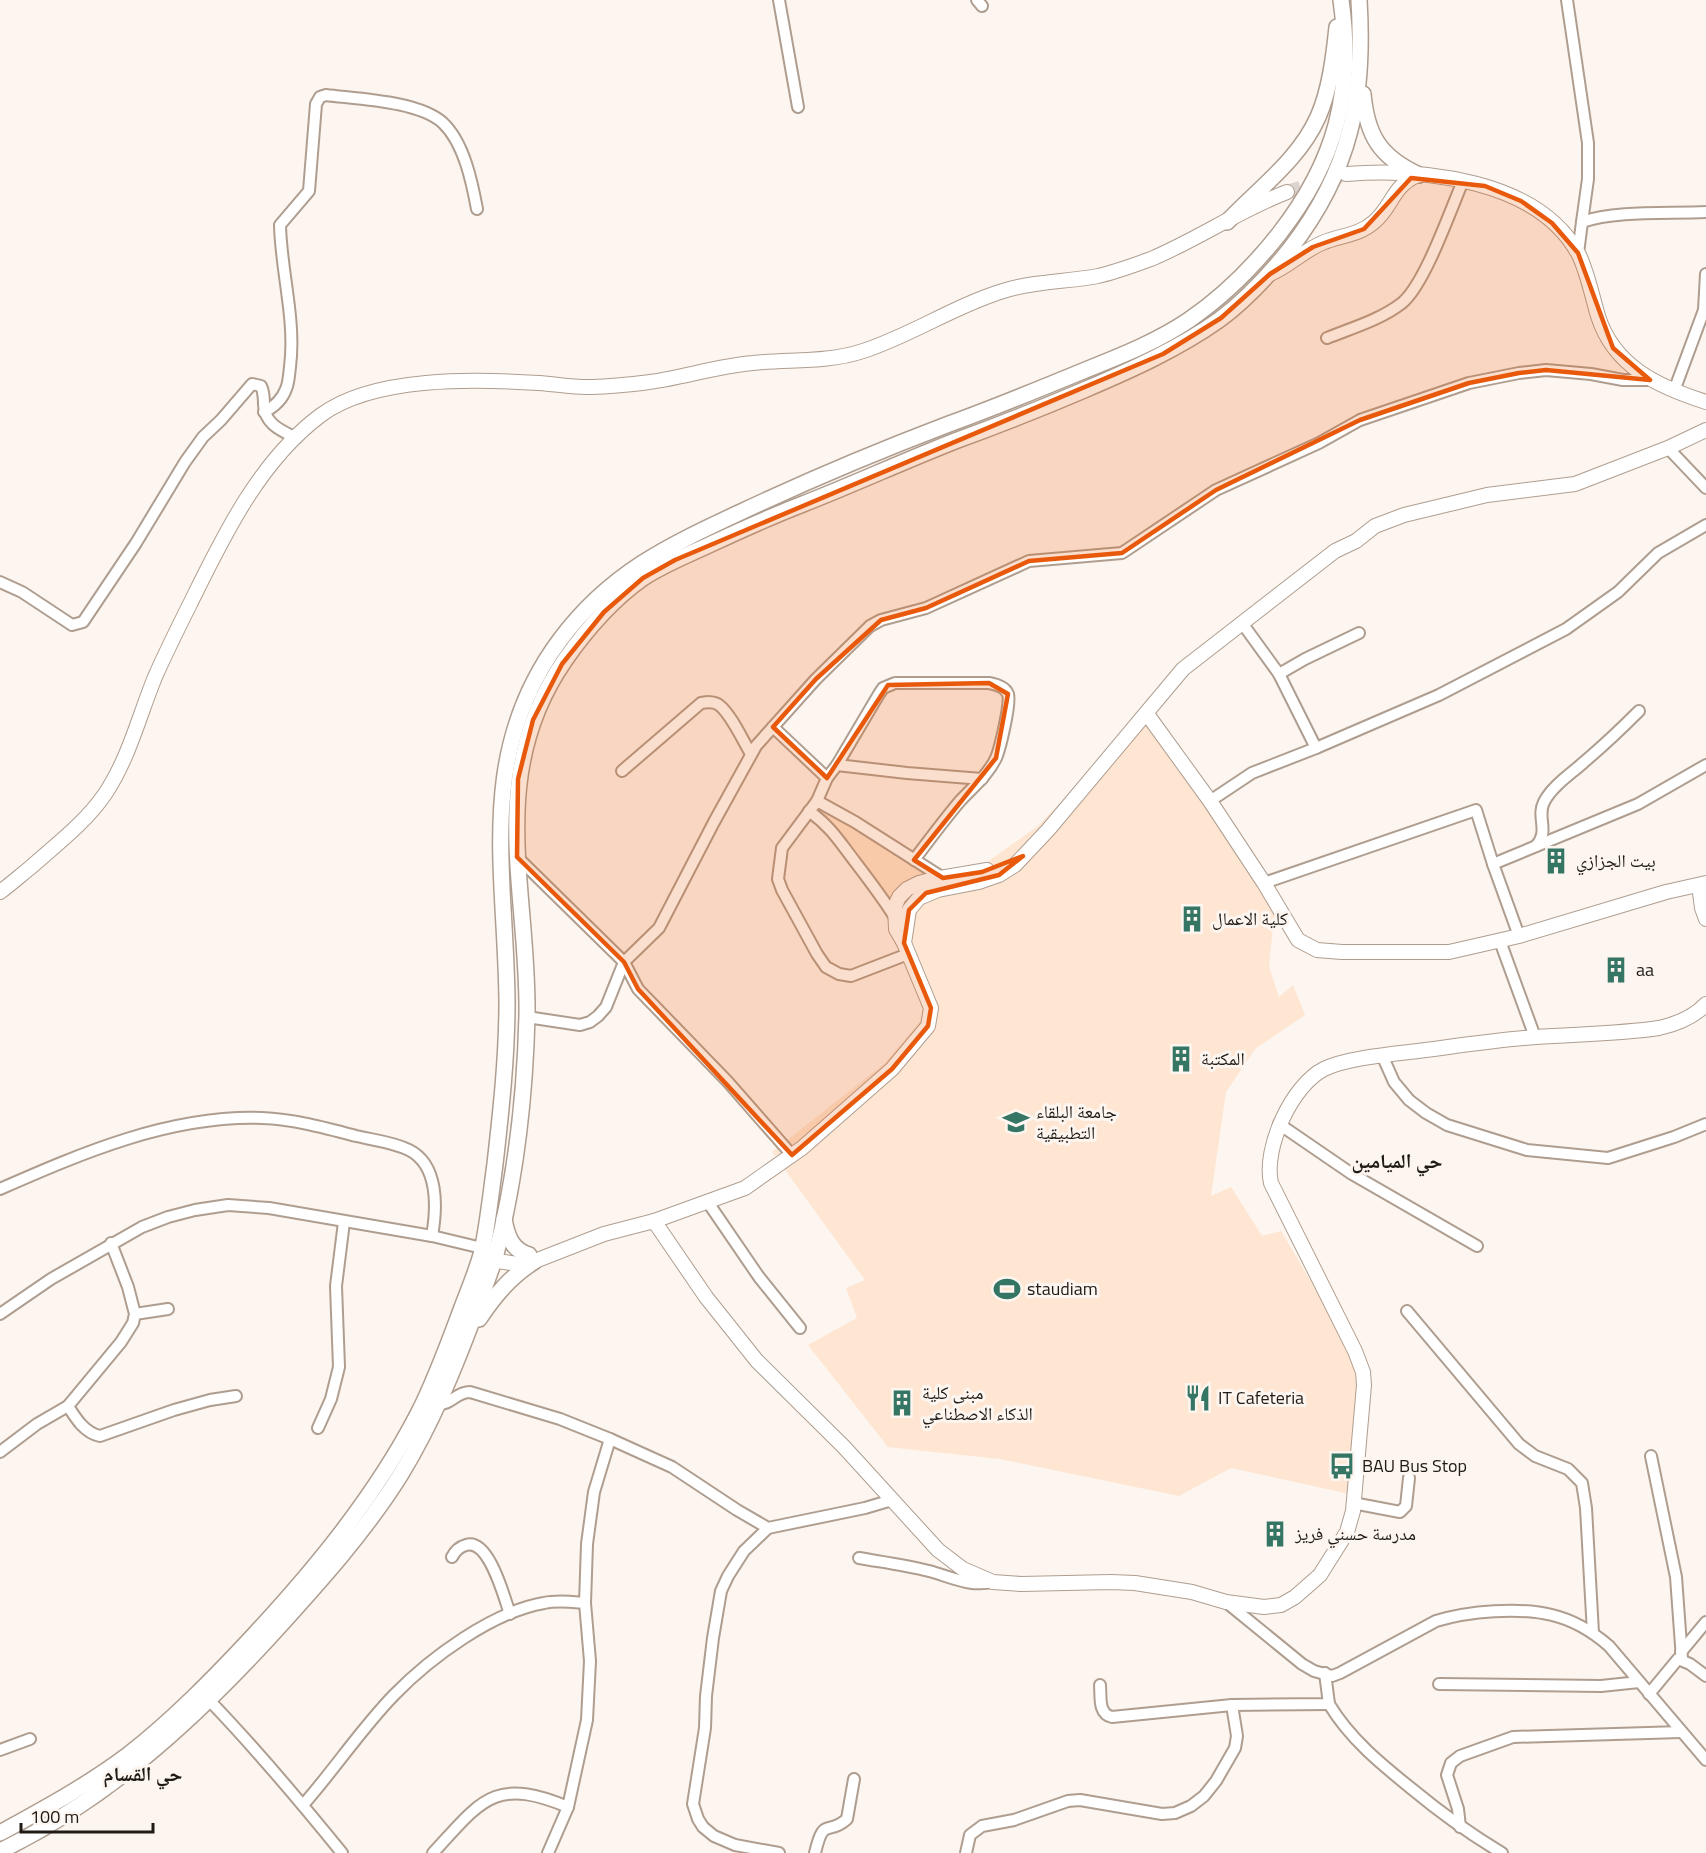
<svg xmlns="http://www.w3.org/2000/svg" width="1706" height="1853" viewBox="0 0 1706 1853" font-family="'Titillium Web','Noto Naskh Arabic',sans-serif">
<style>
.built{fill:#fee6d2}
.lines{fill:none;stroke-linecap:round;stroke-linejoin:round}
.tertiary-tunnel{stroke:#dcd4ce;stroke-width:14;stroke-dasharray:14 7;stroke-linecap:butt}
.minor-casing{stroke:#af9e90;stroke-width:14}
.tertiary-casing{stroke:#af9e90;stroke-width:16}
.secondary-casing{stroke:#af9e90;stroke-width:18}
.minor{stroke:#fff;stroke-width:10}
.tertiary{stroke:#fff;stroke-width:14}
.secondary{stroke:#fff;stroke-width:15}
.marked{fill:#e8590c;fill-opacity:0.2;stroke:#e8590c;stroke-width:4.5;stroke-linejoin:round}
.labels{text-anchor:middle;stroke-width:6;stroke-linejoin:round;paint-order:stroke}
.poi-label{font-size:18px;fill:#211b16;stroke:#fdf5ef;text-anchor:start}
.neighbourhood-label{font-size:20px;font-weight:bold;fill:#211b16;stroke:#fdf5ef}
</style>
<rect width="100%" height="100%" fill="#fdf5ef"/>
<path class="built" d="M1142,717L1193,779L1275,908L1269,966L1279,997L1293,985L1305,1015L1255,1049L1226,1092L1211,1196L1231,1187L1262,1236L1281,1231L1363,1370L1354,1495L1231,1468L1179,1496L1000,1459L888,1447L808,1345L857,1318L846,1288L865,1280L772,1152L884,1064L922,1019L931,1001L905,942L882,904L843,855L814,809L839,813L883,842L902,861H914L941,876L973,872L1038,826Z"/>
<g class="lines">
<path class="tertiary-tunnel" d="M1287,192L1341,176"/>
<g class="minor-casing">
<g id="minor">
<path d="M779,0L798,107"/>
<path d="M977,0L982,6"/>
<path d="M1567,0L1588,143V179L1582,222"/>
<path d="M1578,253L1582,222C1616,210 1669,214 1706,212"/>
<path d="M1327,338C1352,328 1380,320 1402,303C1425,284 1450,211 1463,181"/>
<path d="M1674,391L1704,310L1706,274"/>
<path d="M264,412C274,407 282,400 286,389C289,382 289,374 290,367C296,319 281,272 280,225L309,191L316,104L320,97L326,95C357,99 419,101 443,123C464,143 472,182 477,209"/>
<path d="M1668,448L1706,488"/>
<path d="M0,582L22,592L72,625L83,622L136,543L185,462L203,437L221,420L252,384L261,386C264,392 264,398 264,405C265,424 280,430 296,438"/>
<path d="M1242,623L1279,674L1316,748"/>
<path d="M1279,674L1305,659L1359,633"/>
<path d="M773,727L827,778L817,801L782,848L778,879L782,890L817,954L826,967L839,974L851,976L908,954"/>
<path d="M837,765L907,773L982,779"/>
<path d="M622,771L701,703C707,702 714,701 719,705C731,714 743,741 751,754"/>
<path d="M827,778L837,765L879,694L883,688L895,683H989C995,684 1005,687 1008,694C1011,703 1000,749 996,758C988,775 972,788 960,801C944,820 929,840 914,860"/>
<path d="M817,801L855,822L943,878"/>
<path d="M1210,801L1252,773L1316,748L1439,695L1566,629L1618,592L1658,553L1706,525"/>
<path d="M809,811C832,828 839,841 856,863C869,880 882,897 894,916"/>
<path d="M1536,846C1550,831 1536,817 1544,802C1552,786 1571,774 1584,762C1603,746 1621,729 1639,711"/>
<path d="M517,857L624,962L638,989L728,1082L792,1155"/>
<path d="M1493,864L1638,804L1706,765"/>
<path d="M1264,883L1476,810L1493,864L1519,936"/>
<path d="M1500,941L1535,1037"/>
<path d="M527,1017L580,1025L590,1022L598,1016L606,1007L624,962L659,928L714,822L756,746L816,679L870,626L881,620L926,608L1029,561L1122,553L1216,490L1319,443L1360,420L1469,383L1519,373L1546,370L1591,374L1623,380H1650"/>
<path d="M1382,1055L1394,1082L1409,1100L1426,1113L1447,1125L1527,1150L1608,1158L1674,1137L1706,1124"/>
<path d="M1279,1124L1352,1174L1477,1246"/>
<path d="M0,1189C82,1153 170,1115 262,1118C293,1119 326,1128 356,1136C373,1140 393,1142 409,1150C439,1165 437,1208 432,1236"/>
<path d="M707,1201L759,1277L800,1328"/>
<path d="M1407,1311L1519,1444L1535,1456L1568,1469L1582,1483L1586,1508L1593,1633"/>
<path d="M0,1314L51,1279L142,1227L168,1217L195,1210L228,1205L269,1208L432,1236L482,1248"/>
<path d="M135,1314L168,1309"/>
<path d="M438,1404C451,1405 456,1392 470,1392L560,1419L610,1439L672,1467L737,1510L768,1528L865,1508L892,1500"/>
<path d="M68,1406C76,1419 85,1433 100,1436L174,1410L210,1400L236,1396"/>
<path d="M318,1428L331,1399L339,1367L336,1286L344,1222"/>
<path d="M0,1452L37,1424L68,1406L121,1342L133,1323L135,1314L128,1287L111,1243"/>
<path d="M1651,1456L1676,1577L1682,1659"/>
<path d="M1353,1503L1400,1512L1406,1506L1409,1478"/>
<path d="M768,1528L744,1551L728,1576L721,1591L713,1638L706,1696L705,1728L693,1804L698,1819L703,1827L714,1836L735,1845L779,1853"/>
<path d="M452,1557C455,1551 459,1547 466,1545C489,1538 504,1597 510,1614"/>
<path d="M859,1558C882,1562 906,1565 929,1571C951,1577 969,1587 993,1582"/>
<path d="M1226,1602L1302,1664L1314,1671L1332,1676L1340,1673L1436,1621C1469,1611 1519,1607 1552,1615C1573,1620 1593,1632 1609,1646L1706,1760"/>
<path d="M1681,1652L1706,1622"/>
<path d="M1439,1684L1601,1686L1639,1682"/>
<path d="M1100,1685C1101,1697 1098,1714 1112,1717L1232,1705"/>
<path d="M1649,1694L1678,1659L1690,1664L1706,1676"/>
<path d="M209,1700C256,1749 299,1800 342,1853"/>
<path d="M1329,1704C1350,1739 1381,1764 1412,1789C1441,1813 1470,1834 1502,1853"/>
<path d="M0,1750L30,1739"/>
<path d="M303,1805C334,1770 361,1729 394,1695C430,1658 492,1612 544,1603C558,1600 572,1602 585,1603"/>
<path d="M1460,1827L1458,1809L1447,1775L1451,1763L1460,1756L1513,1737L1681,1732"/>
<path d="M433,1853C481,1801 494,1776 568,1807"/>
<path d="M548,1853L568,1807L587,1720L590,1661L585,1603L587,1544L594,1492L610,1439"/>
<path d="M815,1853C824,1815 827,1837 847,1819L854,1779"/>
<path d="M966,1853L970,1835L982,1826L1014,1820L1068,1801L1080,1800L1162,1814L1175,1813L1191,1806L1204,1796L1216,1781L1235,1748L1237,1736L1232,1705L1329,1704L1325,1673"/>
</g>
</g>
<g class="tertiary-casing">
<g id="tertiary">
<path d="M1346,174C1422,168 1539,179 1579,255C1588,274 1592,296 1598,316C1614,367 1659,387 1706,402"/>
<path d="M1270,274C1289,266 1303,251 1322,243C1340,235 1358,236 1374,222C1393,206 1392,186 1418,175"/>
<path d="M1147,714L1210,801L1264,883L1298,940L1317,950L1342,952H1449L1519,936L1666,892L1706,883"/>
<path d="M1699,885L1702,908L1706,919"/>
<path d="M0,892C11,884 21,875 31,867C57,844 85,823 105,794C129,758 139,716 155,677C166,652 178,628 190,604C223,537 259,461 321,415C374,376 475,379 539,383C555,384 571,387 587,387C605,387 624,385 642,383C680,379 715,366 753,363C790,359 827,363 863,351C912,335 954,306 1003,291C1034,281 1066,282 1098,276C1116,272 1134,265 1151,259C1198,239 1240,210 1287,192"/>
<path d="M904,943L909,910L919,898L938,890L979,882L999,875L1015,865L1048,830L1183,669L1335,551L1356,541L1375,526L1404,515L1487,495L1575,484L1668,448L1706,430"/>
<path d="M654,1221L706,1297L757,1361L844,1447L938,1550L963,1569L993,1582L1021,1584L1111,1582L1135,1583L1192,1592L1226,1602L1264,1607L1281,1605L1295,1597L1320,1575L1347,1532L1353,1511L1364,1385L1363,1372L1355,1351L1271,1183C1263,1148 1292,1085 1324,1069C1346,1058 1393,1054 1418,1051C1457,1046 1496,1040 1536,1037C1577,1034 1618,1034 1659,1028C1677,1024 1693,1018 1706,1004"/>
<path d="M484,1259L518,1264L535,1261L604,1234L654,1221L745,1188L802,1148L892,1069L928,1026L931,1008L904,943L896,929L895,906L899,897L907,889L919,883L934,879L987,870"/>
</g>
</g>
<g class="secondary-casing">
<g id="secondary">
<path d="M1363,94C1367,136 1380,157 1419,175"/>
<path d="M1227,222C1258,189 1299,160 1318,117C1330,90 1334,56 1337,27"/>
<path d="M504,1219C507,1236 512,1250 529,1255"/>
<path d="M479,1319C495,1295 511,1276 535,1261"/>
<path d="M0,1833C44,1809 88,1785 128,1755C174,1719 215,1677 255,1634C317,1567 376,1495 418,1414C435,1381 448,1345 461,1310C468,1291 477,1271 482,1251C488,1223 491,1193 495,1164C501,1111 507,1057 507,1002C506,872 475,754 560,640C610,573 668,546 741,512C809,480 878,451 949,424C996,407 1042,388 1088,369C1123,355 1158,341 1189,320C1224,296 1253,267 1279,234C1336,161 1354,92 1341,0"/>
<path d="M0,1851C104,1801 188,1725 266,1641C314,1588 363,1535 401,1474C432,1423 454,1369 475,1313C482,1294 490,1274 496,1254C516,1177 525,1096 527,1016C529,890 485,775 565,660C586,630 612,600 643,578C664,564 688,555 711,544C741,530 772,516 803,504C854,484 904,461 955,441C999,425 1042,408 1084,390C1131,370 1178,349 1219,320C1246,300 1269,275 1290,249C1351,170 1365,98 1359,0"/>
</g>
</g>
<use href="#minor" class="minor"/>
<use href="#tertiary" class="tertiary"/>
<use href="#secondary" class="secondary"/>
</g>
<path class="marked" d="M1411,178L1485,186L1521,201L1552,223L1578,253L1613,348L1650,380L1546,370L1519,373L1469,383L1360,420L1216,490L1122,553L1029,561L926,608L881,620L816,679L773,727L827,778L888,685L989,683L1008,694L996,758L914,860L943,878L982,872L1023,856L999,875L926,893L909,910L904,943L931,1008L928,1026L892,1069L792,1155L638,989L624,962L517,857L518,779L533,720L562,664L604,612L643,578L675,560L1163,354L1221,318L1270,274L1313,247L1364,229Z"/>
<defs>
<g id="building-bare" transform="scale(2.07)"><path d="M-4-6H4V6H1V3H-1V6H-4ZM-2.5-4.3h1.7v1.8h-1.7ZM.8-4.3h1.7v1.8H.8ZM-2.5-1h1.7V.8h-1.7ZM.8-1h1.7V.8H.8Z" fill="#347564" stroke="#fdf5ef" stroke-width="2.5" paint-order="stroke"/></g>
<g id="university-bare" transform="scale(2.07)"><path d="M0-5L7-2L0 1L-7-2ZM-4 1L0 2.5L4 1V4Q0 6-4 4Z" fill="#347564" stroke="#fdf5ef" stroke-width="2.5" paint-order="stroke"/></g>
<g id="stadium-bare" transform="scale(2.07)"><path d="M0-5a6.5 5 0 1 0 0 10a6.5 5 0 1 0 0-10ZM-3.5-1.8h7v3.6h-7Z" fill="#347564" stroke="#fdf5ef" stroke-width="2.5" paint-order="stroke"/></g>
<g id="restaurant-bare" transform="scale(2.07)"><path d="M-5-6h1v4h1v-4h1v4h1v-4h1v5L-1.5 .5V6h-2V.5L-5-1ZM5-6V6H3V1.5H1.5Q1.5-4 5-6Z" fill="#347564" stroke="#fdf5ef" stroke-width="2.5" paint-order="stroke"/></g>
<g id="bus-bare" transform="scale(2.07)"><path d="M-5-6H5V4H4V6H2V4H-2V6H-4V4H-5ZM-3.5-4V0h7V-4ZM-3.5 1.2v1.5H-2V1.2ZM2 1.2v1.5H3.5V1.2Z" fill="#347564" stroke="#fdf5ef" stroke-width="2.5" paint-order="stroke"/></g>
</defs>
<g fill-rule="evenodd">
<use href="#building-bare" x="1556" y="861"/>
<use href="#building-bare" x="1192" y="919"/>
<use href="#building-bare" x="1616" y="970"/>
<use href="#building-bare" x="1181" y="1059"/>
<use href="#university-bare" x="1016" y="1122"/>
<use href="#stadium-bare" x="1007" y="1289"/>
<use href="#restaurant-bare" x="1198" y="1398"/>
<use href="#building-bare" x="902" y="1403"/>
<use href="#bus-bare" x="1342" y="1466"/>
<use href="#building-bare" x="1275" y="1534"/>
</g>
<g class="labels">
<g class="poi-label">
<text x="1576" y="867">بيت الجزازي</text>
<text x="1212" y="925">كلية الاعمال</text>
<text x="1636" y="976">aa</text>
<text x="1201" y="1065">المكتبة</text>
<text x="1036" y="1118">جامعة البلقاء<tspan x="1036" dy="21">التطبيقية</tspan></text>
<text x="1027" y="1295">staudiam</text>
<text x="922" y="1399">مبنى كلية<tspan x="922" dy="21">الذكاء الاصطناعي</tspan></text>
<text x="1218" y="1404">IT Cafeteria</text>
<text x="1362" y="1472">BAU Bus Stop</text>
<text x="1295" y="1540">مدرسة حسني فريز</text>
</g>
<g class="neighbourhood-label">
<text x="1397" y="1168">حي الميامين</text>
<text x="143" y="1781">حي القسام</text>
</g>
</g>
<path d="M21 1823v9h132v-9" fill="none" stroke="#211b16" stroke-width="3"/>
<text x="30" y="1823" font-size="18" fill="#211b16" stroke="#fdf5ef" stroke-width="4.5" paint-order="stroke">100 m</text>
</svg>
